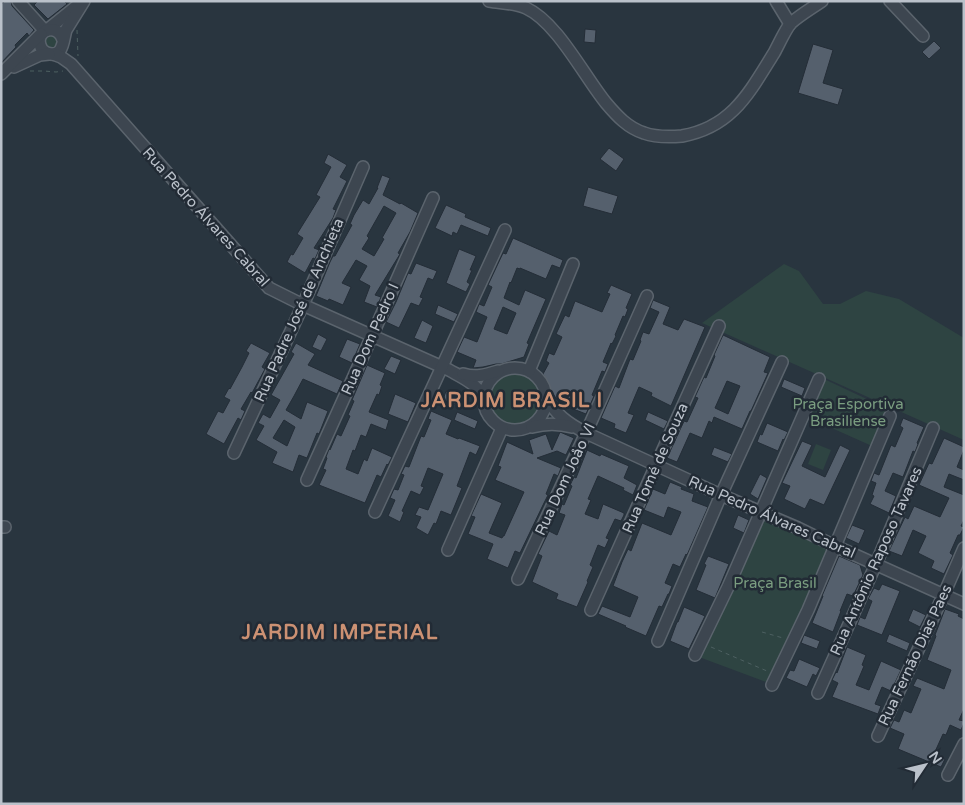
<svg xmlns="http://www.w3.org/2000/svg" width="965" height="805" viewBox="0 0 965 805" font-family="'Varela Round',sans-serif">
<style>
.green{fill:#2e4442}
.building{fill:#55606d;stroke:#242d37;fill-rule:evenodd}
.lines{fill:none;stroke-linecap:round;stroke-linejoin:round}
.minor-casing{stroke:#5b646d;stroke-width:14}
.path{stroke:#4d6061;stroke-width:1;stroke-dasharray:4 4;stroke-linecap:butt}
.minor{stroke:#3d4650;stroke-width:11}
.labels{text-anchor:middle;stroke-width:5;stroke-linejoin:round;paint-order:stroke}
.street-label{font-size:15px;fill:#bac1ca;stroke:#222b35}
.park-label{font-size:15px;fill:#7a9d80;stroke:#222b35}
.district-label{font-size:20px;font-weight:bold;letter-spacing:1px;fill:#cc9173;stroke:#222b35}
</style>
<rect width="100%" height="100%" fill="#29353f"/>
<g class="green">
<path d="M55,33L60,46L49,51L42,39Z"/>
<path d="M784,264L799,271L823,304H840L866,291L899,299L964,338V440L702,323Z"/>
<circle cx="515" cy="399" r="25"/>
<path d="M824,379L888,409L872,446L807,417Z"/>
<path d="M816,444L831,450L823,470L808,464Z"/>
<path d="M761,517L832,548L769,683L699,657Z"/>
</g>
<g class="building">
<path d="M5,1H11L12,6L34,30L29,36L27,33L15,45L16,47L1,63V4Z"/>
<path d="M38,1H64L67,4L48,19L34,5Z"/>
<path d="M585,29L596,30L595,43L584,42Z"/>
<path d="M934,41L941,48L929,59L922,52Z"/>
<path d="M813,44L833,50L823,83L843,89L838,105L798,93Z"/>
<path d="M609,148L624,159L616,171L600,159Z"/>
<path d="M328,154L347,165L340,177L347,181L333,209L336,210L333,218L314,248L319,250L315,259L313,258L305,273L287,262L291,254L293,255L303,238L297,234L320,197L316,195L331,167L324,163Z"/>
<path d="M382,175L390,178L383,195L400,204L401,203L418,213L410,232L398,253L400,254L375,295L381,297L377,307L364,302L370,286L359,280L367,266L356,260L342,283L351,287L343,305L329,299L328,301L316,296L330,262L333,256H335L352,225L350,224L354,215L363,200L369,204L378,188H377ZM384,206L396,213L382,238L384,239L374,256L362,249L369,238L367,236Z"/>
<path d="M588,187L618,196L612,214L583,206Z"/>
<path d="M446,205L466,214L465,217L491,228L488,236L461,225L457,234L453,232L452,236L435,228Z"/>
<path d="M513,238L563,260L560,268L552,265L546,279L520,268V269L517,268L511,283L510,282L504,298L519,305L525,290L546,299L527,343L529,344L524,357L501,364H496L483,367L473,368L476,360L457,352L464,337L477,342L487,317L476,312L479,304L484,306L492,287L488,285L503,253L506,254ZM503,307L516,313L507,334L494,329Z"/>
<path d="M459,249L476,256L470,270H472L467,282L470,284L466,292L446,283Z"/>
<path d="M416,263L437,271L433,280L428,278L420,297L423,298L419,306L411,303L399,328L386,322L396,302L408,273L411,274Z"/>
<path d="M611,285L632,294L626,308L628,309L625,317L623,316L615,335L616,336L612,344L611,343L603,362L608,364L605,372L602,371L592,395L594,396L586,414L568,407L567,409L562,406L550,390L543,374L549,363L546,361L549,353L554,355L562,337L556,334L565,315L569,317L575,301L602,312L610,294L607,293Z"/>
<path d="M653,300L670,307L663,324L678,330L684,319L705,327L671,406L651,396L652,393L639,387L628,413L634,415L626,433L614,428L615,424L601,418L615,386L619,388L630,359L633,360L641,341L640,340L643,332L649,334L659,312L650,308Z"/>
<path d="M438,305L458,314L454,322L435,314Z"/>
<path d="M422,320L433,326L426,343L414,338Z"/>
<path d="M318,334L327,339L321,351L312,347Z"/>
<path d="M723,335L770,357L764,372L768,373L751,411H750L742,429L714,417L712,423L709,421L702,438L690,433L677,462L667,458L684,421L687,422L698,398L695,397L704,377L706,378L715,356L714,355ZM727,381L740,386L728,414L715,408Z"/>
<path d="M347,339L360,344L352,363L339,357Z"/>
<path d="M251,343L270,353L262,367L265,369L252,393L251,392L241,409L245,411L241,420L238,418L224,444L206,434L218,411L223,413L230,400L224,397L229,388L230,389L242,367L249,353L246,351Z"/>
<path d="M296,343L315,354L308,365L343,381L337,394L303,379L294,396L286,410L301,419L307,402L328,411L319,434L317,433L307,458L299,455L293,472L272,463L277,452L256,440L264,426L258,423L263,414L270,418L280,400L271,395L294,354L291,352ZM284,420L295,427L287,446L273,438Z"/>
<path d="M391,356L401,360L395,374L384,369Z"/>
<path d="M367,365L385,373L380,385L382,386L379,395L377,394L369,412L389,420L386,430L371,424L366,437L361,435L355,451L353,450L346,469L358,474L364,459L367,461L372,448L392,457L388,465L387,464L381,477L377,475L365,503L319,485L326,470L323,469L327,458L326,457L329,449L330,450L337,434L341,436L350,416L348,415L354,401L352,400Z"/>
<path d="M784,379L805,388L802,396L781,387Z"/>
<path d="M446,391L467,400L464,408L443,400Z"/>
<path d="M395,394L416,403L408,422L388,414Z"/>
<path d="M431,411L452,420L446,434L458,439L459,438L480,446L476,455L470,452L457,486L462,488L451,515L441,511L436,524L434,523L428,535L416,528L421,517L415,515L419,507L428,510L443,474L428,468L421,486L424,487L420,495L411,491L402,511L404,512L400,522L388,516L395,500L390,498L394,489L398,490L404,475L401,474L405,466L409,467L421,436L424,437L431,420L428,419Z"/>
<path d="M457,412L478,421L475,429L454,420Z"/>
<path d="M648,412L668,421L664,429L645,420Z"/>
<path d="M903,418L924,427L917,443L918,444L915,452L913,451L903,477L893,473L885,491L896,496L889,513L870,504L874,496L872,495L876,483L871,481L874,473L879,475L891,445L895,447L903,428L900,426Z"/>
<path d="M767,423L788,432L784,440L783,439L778,451L757,442L760,434L762,435Z"/>
<path d="M560,432L574,438L566,455L557,451L537,458L561,468L558,476L554,474L546,494L548,495L544,503L520,553L515,551L508,568L487,559L493,544L468,534L475,517L471,516L481,494L502,503L489,533L502,538L503,536H504L524,492L495,480L501,467L498,466L507,442L533,454L529,440L546,434L552,450Z"/>
<path d="M944,438L964,447V450L957,467L964,470V480L949,474L944,487L964,495V520L961,526L964,527L960,535H958L950,553L953,555L944,574L931,568L934,561L918,553L926,536L913,530L902,556L889,551L905,517L908,519L914,506L940,517L949,498L919,485L929,463L932,464Z"/>
<path d="M802,441L812,445L802,466L825,477L840,445L850,450L824,505L810,499L805,509L784,499L790,486L782,483Z"/>
<path d="M714,447L732,454L728,462L711,455Z"/>
<path d="M587,450L600,456L601,454L629,466L624,478L637,485L633,495L623,490L624,488L598,476L588,499L591,500L585,514L598,519L603,504L624,513V515L621,521L615,519L606,538L609,539L605,548L598,545L590,565L593,567L587,581L588,582L577,607L556,599L558,594L532,582L542,556L538,554L549,531L557,535L565,515L559,513L562,504L564,505L572,486L570,485L574,477L576,478Z"/>
<path d="M760,474L767,478L758,499L750,494Z"/>
<path d="M670,482L682,487L681,489L694,494L692,501L708,507L687,555L686,554L680,567L673,564L665,583L672,586L669,594H668L662,607L659,606L646,636L625,627L626,626L598,614L602,606L630,617L638,597L613,586L622,562L628,549L631,551L642,523L671,535L681,512L668,507L664,518L644,510L653,489L665,494Z"/>
<path d="M738,515L749,520L744,533L733,528Z"/>
<path d="M852,525L865,530L859,544L846,538Z"/>
<path d="M708,556L729,564L715,598L696,590L706,565L704,564Z"/>
<path d="M839,556L860,565L863,575L853,596L847,594L840,611H841L833,632L812,623L823,596H822Z"/>
<path d="M882,584L900,591L882,635L857,625L860,617L865,619L872,601L868,599L874,588L879,590Z"/>
<path d="M684,607L705,616L689,649L670,641L677,622H678Z"/>
<path d="M913,609L926,615L920,627L908,621Z"/>
<path d="M945,609L959,614L958,616L964,619V709L959,720L964,721V723L961,730L950,725L946,735L943,734L934,754L945,759L941,767L898,749L904,734L890,728L894,720L899,722L904,710L911,713L921,689L913,686L917,678L944,689L951,670L927,660L936,636L935,635Z"/>
<path d="M889,634L910,643L907,651L886,642Z"/>
<path d="M804,635L820,641L817,649L801,643Z"/>
<path d="M847,647L866,655L862,665L864,666L856,685L869,690L881,661L901,670L891,691L882,687L875,704L881,706L878,714L832,697L838,683L832,680L836,672L837,673Z"/>
<path d="M799,659L820,668L816,676L813,674L807,687L786,678L790,670L794,671Z"/>
</g>
<g class="lines">
<g class="minor-casing">
<g id="minor">
<path d="M18,1L45,31"/>
<path d="M489,1C501,3 515,3 526,8C557,22 584,76 606,103C617,116 628,128 644,133C655,137 670,137 682,136C732,127 749,93 774,53C778,46 786,28 791,23C800,15 812,8 822,1"/>
<path d="M776,1L790,24"/>
<path d="M890,1L923,36"/>
<path d="M47,30L78,5"/>
<path d="M63,40C58,22 35,30 40,45C41,49 44,52 47,53C64,59 63,39 66,30L84,1"/>
<path d="M53,54L61,57L71,64L269,288L303,305L449,370C463,378 481,385 484,402"/>
<path d="M14,67L40,55L49,54"/>
<path d="M1,74L41,34"/>
<circle cx="515" cy="399" r="31"/>
<path d="M529,371L573,264"/>
<path d="M463,374C476,378 485,375 498,371"/>
<path d="M546,396C554,414 569,424 586,433L721,495L798,528L835,546L964,604"/>
<path d="M532,427C546,423 558,423 572,427"/>
<path d="M234,453L303,305L363,167"/>
<path d="M307,480L372,336L433,198"/>
<path d="M375,512L505,230"/>
<path d="M1,527H5"/>
<path d="M448,550L502,428"/>
<path d="M518,579L586,433L647,296"/>
<path d="M591,610L656,465L719,326"/>
<path d="M658,641L721,495L782,362"/>
<path d="M695,655L728,587L819,379"/>
<path d="M772,685L808,610L890,416"/>
<path d="M818,693L876,564L933,428"/>
<path d="M878,736L944,594L964,548"/>
<path d="M948,775L964,744"/>
</g>
</g>
<g class="path">
<path d="M77,30L78,56"/>
<path d="M30,71H44L56,72L63,71"/>
<path d="M762,632L783,638"/>
<path d="M711,647L767,671"/>
</g>
<use href="#minor" class="minor"/>
</g>
<g class="labels">
<g class="street-label">
<text transform="translate(206 217) rotate(48)" y="5">Rua Pedro Álvares Cabral</text>
<text transform="translate(299 310) rotate(-66)" y="5">Rua Padre José de Anchieta</text>
<text transform="translate(370 339) rotate(-66)" y="5">Rua Dom Pedro I</text>
<text transform="translate(655 468) rotate(-66)" y="5">Rua Tomé de Souza</text>
<text transform="translate(565 479) rotate(-65)" y="5">Rua Dom Joåo VI</text>
<text transform="translate(772 517) rotate(24)" y="5">Rua Pedro Álvares Cabral</text>
<text transform="translate(876 561) rotate(-66)" y="5">Rua Antônio Raposo Tavares</text>
<text transform="translate(915 655) rotate(-65)" y="5">Rua Fernão Dias Paes</text>
</g>
<g class="park-label">
<text x="848" y="409">Praça Esportiva<tspan x="848" dy="17">Brasiliense</tspan></text>
<text x="775" y="588">Praça Brasil</text>
</g>
<g class="district-label">
<text x="512" y="407">JARDIM BRASIL I</text>
<text x="340" y="639">JARDIM IMPERIAL</text>
</g>
</g>
<rect width="965" height="805" fill="none" stroke="#bac1ca" stroke-width="5"/>
<g transform="translate(925 765) rotate(55)" stroke="#222b35" stroke-width="4" paint-order="stroke">
<path d="M0-4L9 19L0 12L-9 19Z" fill="#bac1ca"/>
<text y="-8" font-size="14" font-weight="bold" text-anchor="middle" fill="#bac1ca">N</text>
</g>
</svg>
